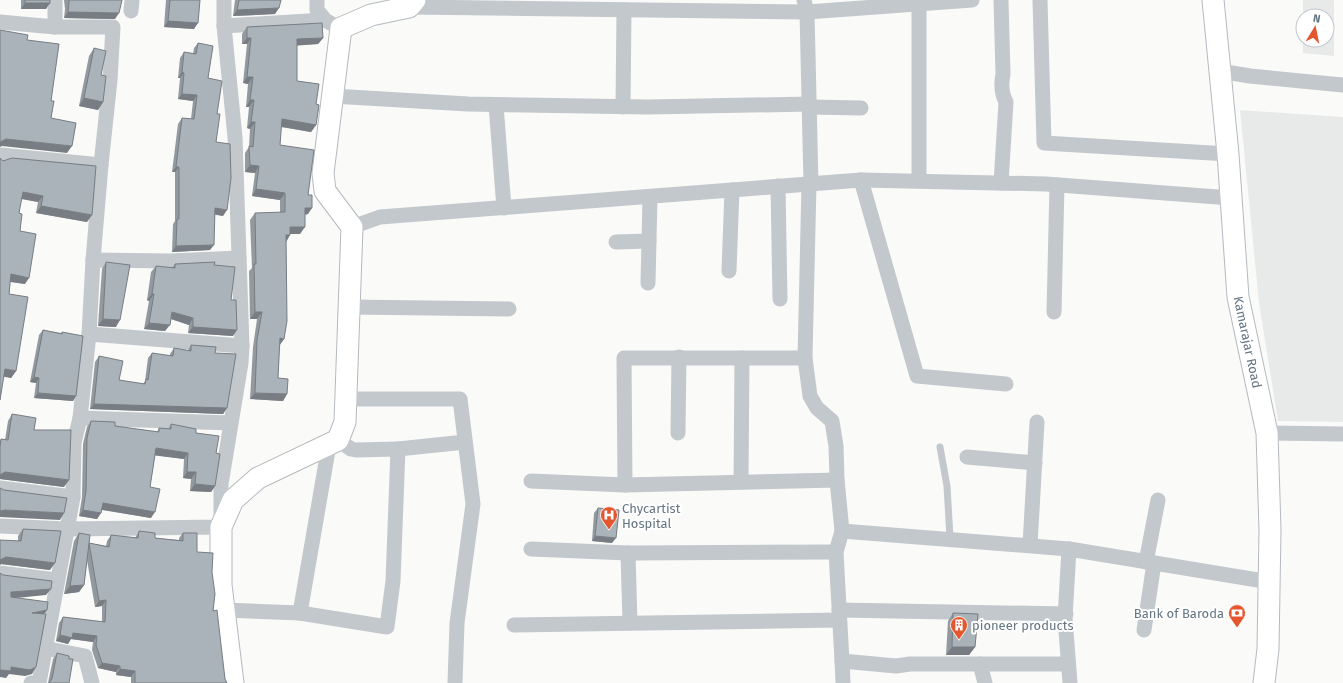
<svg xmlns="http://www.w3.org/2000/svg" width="1343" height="683" viewBox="0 0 1343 683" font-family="'Fira Sans',sans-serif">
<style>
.built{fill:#e8e9e9}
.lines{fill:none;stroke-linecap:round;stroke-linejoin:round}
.secondary-casing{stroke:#b3babf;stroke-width:23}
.lane{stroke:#c3c8cc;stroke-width:7}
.street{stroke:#c3c8cc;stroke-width:15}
.secondary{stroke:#fff;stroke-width:21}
.wall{fill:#929a9f}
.shaded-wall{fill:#777d82}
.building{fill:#aab3b9;stroke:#777d82}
.labels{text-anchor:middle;stroke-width:4;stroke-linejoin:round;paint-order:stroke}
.street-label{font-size:13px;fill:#657683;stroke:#fff}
.poi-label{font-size:13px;fill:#657683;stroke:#fff;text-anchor:start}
</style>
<rect width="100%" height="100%" fill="#fafaf8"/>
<g class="built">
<path d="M1303,0H1334V56L1303,53V40H1327V16H1303Z"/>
<path d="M1240,110L1343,117V422L1278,421L1259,303Z"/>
</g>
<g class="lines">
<g class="secondary-casing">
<g id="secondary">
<path d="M1213,0L1228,154L1238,297L1267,433L1270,530L1268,649L1264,683"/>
<path d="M233,683L221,585V527L233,500L258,478L338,440L345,422L352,227L325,191L323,173L341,28L371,15L409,7L415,0"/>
</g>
</g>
<path class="lane" d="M940,447L947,486L950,538"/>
<g class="street">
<path d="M55,0V27H113L110,80L101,165"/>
<path d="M317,0V10L325,20L332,24"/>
<path d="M804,0L807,12L811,184"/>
<path d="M1001,0L1003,74C1001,84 1001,93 1006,102L1001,183"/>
<path d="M1040,0L1044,143L1228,154"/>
<path d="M409,7L807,12L972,0"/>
<path d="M131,11L132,0"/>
<path d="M0,22L55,27"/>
<path d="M224,26L325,20"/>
<path d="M1220,71L1250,76L1343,85"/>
<path d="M332,96L468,104L648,107L810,104"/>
<path d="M496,105L504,208"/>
<path d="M623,107L624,10"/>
<path d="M810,107L861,108"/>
<path d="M0,159L1,155L101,165L93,260"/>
<path d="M861,180L917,376L1006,384"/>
<path d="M919,181V4"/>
<path d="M809,184L805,358L810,396L817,408L832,421L836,446L837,480"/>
<path d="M778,186L780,299"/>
<path d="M352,227L380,217L861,180L1046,184L1231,198"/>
<path d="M616,242L649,241"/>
<path d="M729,271L732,190"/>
<path d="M648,283L650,197"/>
<path d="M349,307L509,309"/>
<path d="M1054,312L1057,185"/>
<path d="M89,334L242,346"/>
<path d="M345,399H460L473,504L457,623L455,683"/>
<path d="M80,418L89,334L93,260L170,261L239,258"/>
<path d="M678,433L679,357"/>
<path d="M1267,433L1343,434"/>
<path d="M338,440L351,449L356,450L398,449"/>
<path d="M967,457L1035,463"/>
<path d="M531,481L625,485L837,480L842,531L836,552L842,661"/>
<path d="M741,481L742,358"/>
<path d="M625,485L624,358H805"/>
<path d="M0,488L73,497"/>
<path d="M0,526L67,529L221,527V484L241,363L242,346L235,137L224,26V0"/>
<path d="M842,531L1069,549"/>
<path d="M1030,545L1037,422"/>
<path d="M531,549L628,553L836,552"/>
<path d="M628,553L630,623"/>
<path d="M1146,562L1158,500"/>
<path d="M0,573L57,580"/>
<path d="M224,610L300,613L329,445"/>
<path d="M839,610L1066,614"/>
<path d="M300,613L387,627L393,581L398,449L465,442"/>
<path d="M514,625L839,620"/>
<path d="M1144,630L1154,563"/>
<path d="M44,648L85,656L92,683"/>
<path d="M980,664L985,683"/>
<path d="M31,683H39L73,497L74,443L80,418L231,423"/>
<path d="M843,683L842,661L896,666L910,664H1067"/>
<path d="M1070,683L1065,618L1069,549L1270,582"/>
</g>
<use href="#secondary" class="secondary"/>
</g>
<g class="wall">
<path d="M21,0H50L46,9H21Z"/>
<path d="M64,0H122L115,19L64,18L65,9Z"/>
<path d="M166,0H200L194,29L164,27Z"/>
<path d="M235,0H281L275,14L233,16Z"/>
<path d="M247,27L323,38L318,44L297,45V81L316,104V125L311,132L281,127L280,145L308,195V214L305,215L300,234H290L286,242L284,339L279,346L278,378L287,394L283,401L250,399L253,347L257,319H250L249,271L252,268L250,220L255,213H280V200L252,196L255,173L245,172V153L249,147L250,129L247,128L249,107H246L248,84L243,83L247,44H242V34Z"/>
<path d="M198,43L217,114L216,142L223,216L215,214L210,250L172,252L173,224L175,221V172H172L178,124L182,118L191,119L193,101L178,99L180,78H178L180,58L184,52L193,54L194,48Z"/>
<path d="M94,48L101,75L103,102L98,110L79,106L89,56Z"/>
<path d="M3,161L87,222L36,213L38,202L21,199L19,213L20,231L25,284L10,282L9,294L16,371L11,378L4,376Z"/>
<path d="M106,262L116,327L98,326L102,269Z"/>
<path d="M175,264L214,265L231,300L233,336L188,333L189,325L171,319L165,331L144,329L149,301L147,300L151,272L156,266L172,268Z"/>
<path d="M43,330L61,333L62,332L76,396L73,401L34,398L36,383L30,382L39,335Z"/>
<path d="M191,345L215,353L227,408L223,414L90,409L95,362L99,356L119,380L143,384L145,381L148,358L152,353L170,356V354L174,348L188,350Z"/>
<path d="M12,414L34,430L64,487L0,479V441L1,439L5,440L8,421Z"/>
<path d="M91,421L115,426L157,432L159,428L168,429L171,424L196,433L216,453L215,486L211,492L190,491L191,479L183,478L184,459L155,455L150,487L151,518L102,510L101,513L97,519L79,516L82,497L83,444L87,427Z"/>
<path d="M598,508L612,543L592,541L594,513Z"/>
<path d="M23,529L50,570L1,564L0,565V540L18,541V536Z"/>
<path d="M139,531L155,538L179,540V538L183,533L212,572L213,611L225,679L227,683H131V677L116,675V672L98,668L92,650L93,642L71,639L68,644L56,641L59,623L63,617L102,622V606L95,607L87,560L84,585L79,592L64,594L74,541L79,533L89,543L106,546L107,541L111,535L135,538Z"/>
<path d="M953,613L975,647L969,655H946L948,621Z"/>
<path d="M57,653L69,659V683H48L53,659Z"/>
</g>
<g class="shaded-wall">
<path d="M25,3H50L46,9H21Z"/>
<path d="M279,8L275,14L233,16L237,10Z"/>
<path d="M68,12L119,13L115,19L64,18Z"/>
<path d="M168,21L198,23L194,29L164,27Z"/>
<path d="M247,38H251L247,44H242Z"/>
<path d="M323,38L318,44L292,46L297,39Z"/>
<path d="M182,72L184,73L180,78H178Z"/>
<path d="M247,77H253L248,84L243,83Z"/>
<path d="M182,94L197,95L193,101L178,99Z"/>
<path d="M84,98L103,102L98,110L79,106Z"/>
<path d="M250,100H254L249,107H246Z"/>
<path d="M282,119L316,125L311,132L277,126Z"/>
<path d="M251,122H255L250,129L247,128Z"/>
<path d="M6,139L72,146L67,153L2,146L0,147V142Z"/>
<path d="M250,165L259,166L255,173L245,172Z"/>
<path d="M176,167H179L175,172H172Z"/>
<path d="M256,189L285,193L280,200L252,196Z"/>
<path d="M23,192L43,196L38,202L18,198Z"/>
<path d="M41,206L92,215L87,222L36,213Z"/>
<path d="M215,208L227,210L223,216L211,214Z"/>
<path d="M305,208H312L308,214L300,215Z"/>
<path d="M290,227H305L300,234H286Z"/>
<path d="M286,235H290L286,242Z"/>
<path d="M214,245L210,250L172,252L176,246Z"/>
<path d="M11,274L29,278L25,284L6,281Z"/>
<path d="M152,294H154L149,301L147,300Z"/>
<path d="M172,312L193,318L189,325L168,318Z"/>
<path d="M255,312H262L257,319H250Z"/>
<path d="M103,319L120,320L116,327L98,326Z"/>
<path d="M149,323L170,325L165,331L144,329Z"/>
<path d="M193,327L237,330L233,336L188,333Z"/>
<path d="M280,338L284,339L279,346Z"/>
<path d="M5,369L16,371L11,378L0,376Z"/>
<path d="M34,377L39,378L36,383L30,382Z"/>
<path d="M38,393L76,396L73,401L34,398Z"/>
<path d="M255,393L287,394L283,401L250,399Z"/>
<path d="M94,404L227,408L223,414L90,409Z"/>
<path d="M156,448L188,453L184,459L151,455Z"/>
<path d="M5,472L69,480L64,487L0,479V475Z"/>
<path d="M187,472H196L191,479L183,478Z"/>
<path d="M195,484L215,486L211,492L190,491Z"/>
<path d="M103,503L155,512L151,518L98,509Z"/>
<path d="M5,510L64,513L60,520L0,517V511Z"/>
<path d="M83,510L101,513L97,519L79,516Z"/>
<path d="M595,536L616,538L612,543L592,541Z"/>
<path d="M6,557L55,563L50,570L1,564L0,565V560Z"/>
<path d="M84,585L79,592L64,594L70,586Z"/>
<path d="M51,589L46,595L6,599L11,592Z"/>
<path d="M106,600L102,606L95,607L99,601Z"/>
<path d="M47,610L42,617L32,613Z"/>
<path d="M73,633L97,636L93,642L71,639L68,644L56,641L60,635Z"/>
<path d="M952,647H975L969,655H946Z"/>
<path d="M102,663L120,666L116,672L98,668Z"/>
<path d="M11,667H36L32,674L25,676L9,674L6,678L0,677V670Z"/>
<path d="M120,669L135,671L131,677L116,675Z"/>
</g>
<g class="building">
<rect x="25" y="0" width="25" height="3"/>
<path d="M69,0H122L119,13L68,12L69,3Z"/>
<path d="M170,0H200L198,23L168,21Z"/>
<path d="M239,0H281L279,8L237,10Z"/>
<path d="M322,23L323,38L297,39V81L319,84L316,104L319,105L316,125L282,119L280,145L314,150L308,195H312V208H305V227H290V235H286L287,321L284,339L280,338L278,378L288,379L287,394L255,393L257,340L262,312H255L254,264H256L255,213L285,212V193L256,189L259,166L250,165L249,146L253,147L255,122H251L254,100H250L253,77H247L251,38H247V27Z"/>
<path d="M0,30L28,35L27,40L59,44L51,101H54L51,118L76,123L72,146L6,139L0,142Z"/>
<path d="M198,43L213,46L208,78L222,81L217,114H220L216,142L230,144L231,178L227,210L215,208L214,245L176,246L177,219H179V167H176L182,118L194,119L197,95L182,94L184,73L182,72L184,52L196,54Z"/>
<path d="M94,48L106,51L101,75L106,76L103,102L84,98Z"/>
<path d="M0,158L3,161L12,158L96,166L92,215L41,206L43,196L23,192L19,213L22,214L20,231L36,234L29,278L11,274L9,294L28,297L16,371L5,369L0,400Z"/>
<path d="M106,262L130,265L120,320L103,319Z"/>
<path d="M215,262L214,265L235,267L231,300H236L237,330L193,327V318L172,312L170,325L149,323L154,294H152L156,266L175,268V264Z"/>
<path d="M43,330L62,334V332L83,336L76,396L38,393L39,378L34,377Z"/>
<path d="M191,345L216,347L215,353L236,354L227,408L94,404L99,356L123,361L119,380L145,384L146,379L148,380L152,353L173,356L174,348L191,351Z"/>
<path d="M12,414L36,418L34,430H71L69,480L5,472L0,475V447L1,439L8,440Z"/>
<path d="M91,421L115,422V426L159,432V428L171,429V424L196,429V433L219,436L216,453L220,454L215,486L195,484L196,472H187L188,453L156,448L150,487L160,489L155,512L103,503L101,513L83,510L86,491L87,438Z"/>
<path d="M0,488L4,490L67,498L64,513L5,510L0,511Z"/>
<path d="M598,508L619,510L616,538L595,536Z"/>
<path d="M23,529L61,531L55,563L6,557L0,560V540L21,541Z"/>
<path d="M139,531L155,533V538L183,541V533H197V552L213,553L212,572L215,594L213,611L217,610L225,679L227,683H135V671L120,669V666L102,663L96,645L97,636L73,633L72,638L60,635L63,617L105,622L106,600L99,601L89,543L109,547L111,535L138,538Z"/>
<path d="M79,533L90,535L84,585L70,586Z"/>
<path d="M0,573L3,575L52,581L51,589L11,592V597L48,602L47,610L32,613L46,614L36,667L30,670L11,667V671L0,670Z"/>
<path d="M953,613L978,614L975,647H952Z"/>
<path d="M57,653L69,656V659H73L69,683H49L52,679Z"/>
</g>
<defs>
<g id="hospital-pin" transform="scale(0.9)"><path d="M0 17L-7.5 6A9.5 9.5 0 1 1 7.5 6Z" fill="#e4572e" stroke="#fff"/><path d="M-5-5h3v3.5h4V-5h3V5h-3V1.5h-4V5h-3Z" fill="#fff"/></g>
<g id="bank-pin" transform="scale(0.9)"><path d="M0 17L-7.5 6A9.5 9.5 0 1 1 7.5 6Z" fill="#e4572e" stroke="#fff"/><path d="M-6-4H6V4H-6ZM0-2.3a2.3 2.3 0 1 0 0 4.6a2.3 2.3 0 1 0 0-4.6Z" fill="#fff"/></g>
<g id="building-pin" transform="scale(0.9)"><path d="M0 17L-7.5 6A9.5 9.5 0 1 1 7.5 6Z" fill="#e4572e" stroke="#fff"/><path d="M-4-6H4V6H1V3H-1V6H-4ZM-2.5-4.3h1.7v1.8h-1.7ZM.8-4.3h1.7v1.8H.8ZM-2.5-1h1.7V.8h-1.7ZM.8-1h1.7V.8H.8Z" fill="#fff"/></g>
</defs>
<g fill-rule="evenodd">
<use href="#hospital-pin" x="609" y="515"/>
<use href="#bank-pin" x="1237" y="613"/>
<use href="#building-pin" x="959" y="625"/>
</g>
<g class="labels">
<g class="street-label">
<text transform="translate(1248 342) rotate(78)" y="5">Kamarajar Road</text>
</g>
<g class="poi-label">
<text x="622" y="513">Chycartist<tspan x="622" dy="15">Hospital</tspan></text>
<text x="1224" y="618" text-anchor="end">Bank of Baroda</text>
<text x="972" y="630">pioneer products</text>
</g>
</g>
<g transform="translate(1315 28) rotate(10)"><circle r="19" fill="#ffffff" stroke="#c1c8cd"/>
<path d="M0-3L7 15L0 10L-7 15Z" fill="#e4572e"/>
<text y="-6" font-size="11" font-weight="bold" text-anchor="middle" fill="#657683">N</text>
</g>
</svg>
